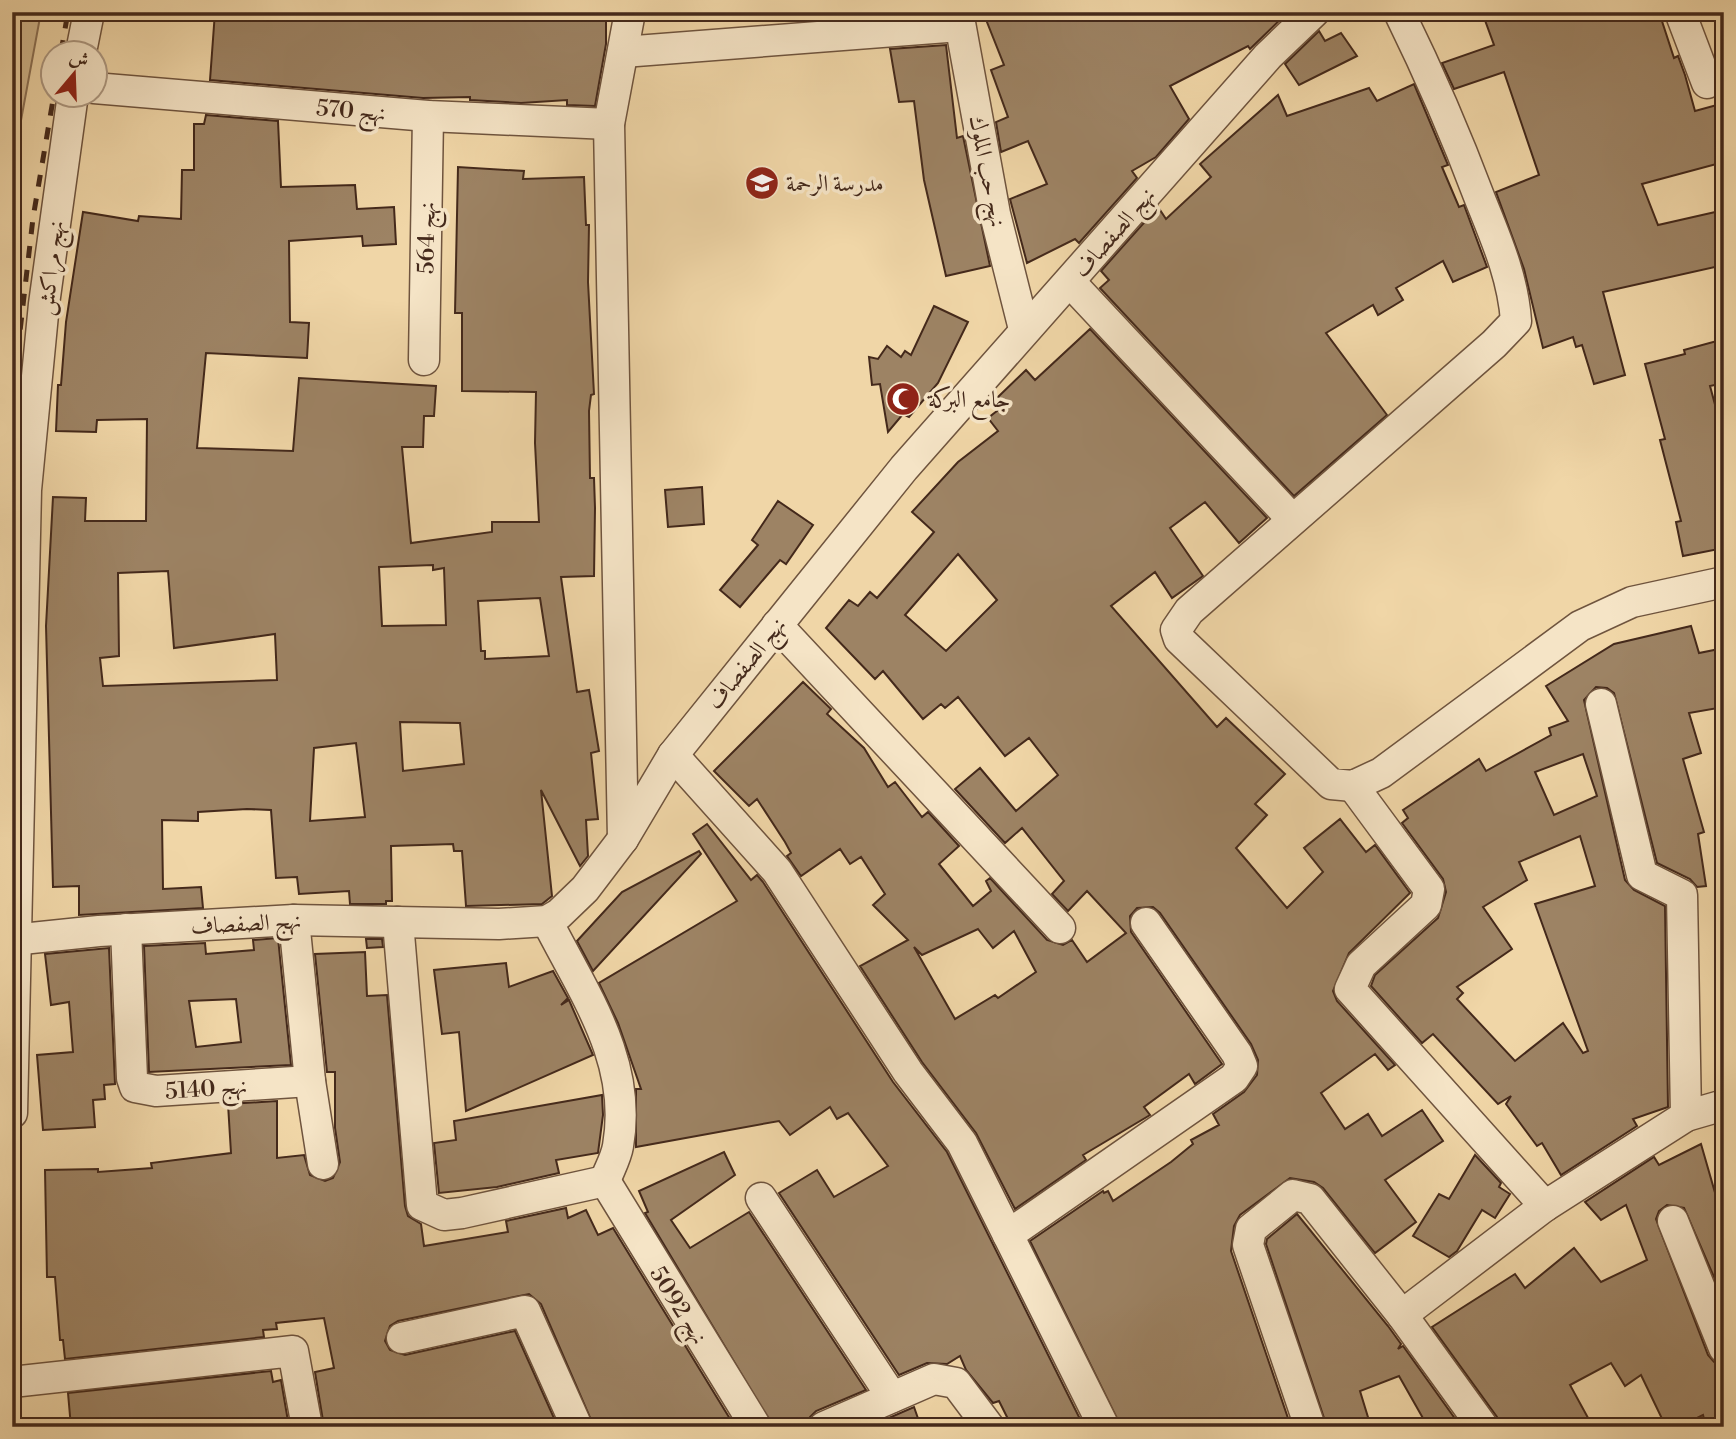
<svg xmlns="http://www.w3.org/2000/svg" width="1736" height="1439" viewBox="0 0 1736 1439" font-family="'Libre Bodoni',Amiri,serif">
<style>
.green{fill:#d3b98f;stroke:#8c7155;stroke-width:2}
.building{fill:#9d8364;stroke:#44291b;stroke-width:2;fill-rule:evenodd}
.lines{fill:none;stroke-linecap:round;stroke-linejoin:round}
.minor-casing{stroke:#6f543e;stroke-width:33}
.minor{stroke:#f5e4c6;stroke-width:30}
.rail{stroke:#44291b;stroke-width:5;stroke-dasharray:12 12;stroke-linecap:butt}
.labels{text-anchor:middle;stroke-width:7;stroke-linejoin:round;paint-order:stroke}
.street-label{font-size:23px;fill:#44291b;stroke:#f5e4c6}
.poi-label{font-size:23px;fill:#44291b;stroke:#f5e4c6;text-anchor:start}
</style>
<rect width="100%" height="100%" fill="#f0d6a7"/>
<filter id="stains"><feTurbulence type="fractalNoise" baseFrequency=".00286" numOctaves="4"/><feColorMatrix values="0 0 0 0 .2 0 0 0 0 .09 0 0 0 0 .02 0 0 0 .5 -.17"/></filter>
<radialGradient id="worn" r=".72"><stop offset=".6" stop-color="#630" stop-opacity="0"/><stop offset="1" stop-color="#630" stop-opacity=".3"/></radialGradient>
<path class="green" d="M12,12H41L12,169Z"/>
<g class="building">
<path d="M215,12H606V44L595,106L567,105V100L521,103L470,100V97L423,98L210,80Z"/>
<path d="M983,12H1288L1250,49L1248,46L1170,86L1189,119L1156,157L1132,171L1137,178L1079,243L1075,239L1027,263L1010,199L1047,184L1028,141L1001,152L996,122L1008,117L991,70L1004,65Z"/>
<path d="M1482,12H1659L1674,58L1678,56L1685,75L1695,111L1724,103V162L1642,184L1658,225L1724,210V265L1603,292L1625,375L1594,384L1582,345L1576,347L1573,337L1543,348L1524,269L1496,192L1539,175L1504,72L1454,89L1442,63L1494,45Z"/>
<path d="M1319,31L1325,41L1341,33L1357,56L1299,85L1285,64Z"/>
<path d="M946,45L957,138L963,136L990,266L946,276L924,180L914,101L899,102L890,49Z"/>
<path d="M1414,84L1448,165L1442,167L1459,207L1464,205L1487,267L1453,282L1443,261L1396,288L1403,300L1378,315L1373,305L1326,333L1387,415L1294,496L1100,288L1109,280L1101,271L1158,207L1166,219L1211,177L1200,164L1278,95L1287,116L1369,88L1377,101Z"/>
<path d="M206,115L278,121L281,187L355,185L357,209L394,207L396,244L363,246L362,236L289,241L290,322L309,323L307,358L206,353L197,448L293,451L299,378L436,386L434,416H424L423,447H402L411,543L492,532V522H539L535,443L536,392L462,391V313H455L458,167L524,171L523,179L584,177L586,225H589L588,282L594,394L591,395L589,411L590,478H594L595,508L594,576L561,577L577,692L589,690L599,751L591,753L598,819L586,820L588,856L580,866L541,790L552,896L542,904L466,906L462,851H454L453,844L391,846L392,901H386V904H350L349,891L299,894L297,877L276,878L271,810L247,809L198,812V821L162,820L163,889L201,887L203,908L79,915V886L53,887L46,626L53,497L86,498L85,521H146L147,419L97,420L96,432L56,431L58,385H61L66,322L83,212L138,221L139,216L181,219L182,170H194V124H204ZM433,565V570L444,568L446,625L382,626L379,567ZM168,571L174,648L275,634L277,680L103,686L100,658L119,656L118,573ZM540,598L549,656L485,659V651H481L478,601ZM400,722L460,723L464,764L403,771ZM356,743L365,817L310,821L314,748Z"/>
<path d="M934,306L968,322L938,383L909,417L903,414L888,432L880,384L872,385L869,357L878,359L887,346L901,357L905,351L911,355Z"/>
<path d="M1090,329L1267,518L1239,543L1205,502L1170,528L1203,576L1172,598L1155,572L1111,606L1217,727L1226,718L1285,774L1255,804L1267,815L1236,848L1287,908L1323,872L1304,848L1340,819L1366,852L1375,845L1410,893L1349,953L1333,991L1337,1001L1395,1065L1388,1070L1375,1054L1321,1093L1345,1129L1368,1114L1382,1136L1422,1110L1443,1141L1385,1180L1416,1222L1375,1253L1323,1188L1314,1182L1290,1178L1240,1215L1234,1226L1231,1251L1291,1427H1121L1030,1241L1103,1191L1104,1193L1108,1191L1113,1201L1171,1162L1193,1144L1191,1140L1219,1125L1213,1114L1244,1092L1257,1075L1258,1060L1251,1044L1160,913L1153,907L1137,908L1130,916L1131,932L1222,1064L1195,1084L1189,1074L1144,1107L1150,1115L1083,1155L1086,1160L1015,1209L976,1133L922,1062L860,966L908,940L873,905L885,894L861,857L850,864L840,849L801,876L787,856L791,853L785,842L757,799L749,806L714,771L803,682L831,709L827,714L864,748L888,787L895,782L922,817L928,812L959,846L939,864L973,906L991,891L986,881L990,878L1047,940L1063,945L1072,940L1087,962L1126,933L1087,891L1068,911L1052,894L1064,881L1022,828L1005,843L955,789L980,768L1016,811L1058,775L1029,738L1005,756L958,697L945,708L941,704L923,719L883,671L875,679L826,628L849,600L858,606L870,592L877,598L934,532L912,512L958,462L998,431L988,418L1006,404L998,397L1026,370L1035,380ZM958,554L997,600L946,651L905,615ZM978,929L993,948L1014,931L1036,972L998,998L995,995L955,1019L914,947L922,955Z"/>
<path d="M1724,339V383L1710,386L1724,438V548L1683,556L1676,522L1681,521L1660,440L1665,439L1645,364L1685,354L1684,350Z"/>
<path d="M702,487L704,524L668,527L665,490Z"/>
<path d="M778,501L813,525L786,564L780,560L740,607L720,590L758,545L752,540Z"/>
<path d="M1691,626L1699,653L1724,648V707L1689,713L1701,753L1683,759L1704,832L1698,834L1706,886L1697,887L1690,879L1657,863L1614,693L1607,688L1596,687L1584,700L1625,880L1634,890L1665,906L1668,1107L1633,1119L1637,1126L1561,1175L1542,1143L1537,1146L1506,1104L1511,1096L1498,1104L1433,1034L1422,1043L1371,986L1375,975L1438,918L1446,892L1443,879L1402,823L1408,818L1403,810L1479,759L1486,771L1551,735L1549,728L1568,721L1546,686L1614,644ZM1583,754L1597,796L1554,815L1535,772ZM1580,836L1595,886L1535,904L1588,1051L1583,1053L1563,1023L1515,1061L1457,999L1463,993L1457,987L1512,949L1483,907L1527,880L1519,862Z"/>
<path d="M707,824L751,880L757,875L763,882L893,1082L947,1152L1084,1427H1012L999,1401L993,1403L966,1370L960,1356L947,1364L927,1363L899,1375L779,1193L817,1170L834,1197L888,1166L848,1113L837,1119L830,1107L790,1135L779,1121L636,1147V1089H641L618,1023L599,983L737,901L693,834Z"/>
<path d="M699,851L701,854L593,971L577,941L622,892Z"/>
<path d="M278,938L291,1065L149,1072L144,946L205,943L206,954L254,950L253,940ZM236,999L241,1042L196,1047L189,1001Z"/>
<path d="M366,939H382L383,947L367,948Z"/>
<path d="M109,948L115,1084L104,1085L105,1099L93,1100L95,1127L43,1130L37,1055L73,1052L69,1002L51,1005L45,954Z"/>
<path d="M365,952L367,996L387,995L405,1206L408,1216L421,1224L424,1246L508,1232L506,1221L566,1208L568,1218L586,1210L598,1235L613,1228L735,1427H594L541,1304L529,1294L398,1321L390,1326L385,1341L390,1350L405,1355L515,1331L558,1427H324L315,1372L334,1368L324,1318L276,1323L277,1329L263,1330L264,1337L65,1359L63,1340H60L55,1277H47L45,1170L98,1169V1172L152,1168L151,1163L231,1153L228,1104L277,1101V1158L304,1155L310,1175L325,1181L333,1178L340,1162L335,1128V1072H327L315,954Z"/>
<path d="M506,963L509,987L553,971L568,998L561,1005L569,1000L593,1055L466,1111L459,1032L442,1034L434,970Z"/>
<path d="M602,1095L603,1115L598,1153L556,1160L559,1173L497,1187L439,1193L434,1143L456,1140L454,1121Z"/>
<path d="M1701,1144L1724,1224V1300L1684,1208L1667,1205L1659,1211L1656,1219L1708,1355L1714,1362L1724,1365V1427H1706L1703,1415L1679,1427H1666L1641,1375L1625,1386L1611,1363L1570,1385L1593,1427H1500L1497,1417L1432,1327L1515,1274L1525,1288L1574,1248L1601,1282L1647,1260L1626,1205L1601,1220L1585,1202L1654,1157L1659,1165Z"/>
<path d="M724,1152L735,1175L671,1220L690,1248L749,1212L866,1390L816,1411L810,1417L807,1427H773L645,1213L648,1212L639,1191Z"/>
<path d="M1475,1155L1501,1183L1499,1187L1510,1194L1495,1218L1482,1210L1457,1251L1449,1257L1413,1236L1439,1194L1449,1199Z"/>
<path d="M1297,1214L1388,1326L1401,1344L1398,1349L1403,1346L1461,1427H1428L1399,1376L1360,1391L1371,1427H1327L1266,1244L1267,1239Z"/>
<path d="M271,1371L273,1382L281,1380L289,1427H196V1423L172,1427H71L68,1393Z"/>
<path d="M914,1407L921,1427H868Z"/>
</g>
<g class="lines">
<g class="minor-casing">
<g id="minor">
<path d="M958,12L995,214L1024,329"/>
<path d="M1399,12C1429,73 1456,135 1480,199C1496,239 1513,277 1516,321L1494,344L1189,611L1176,630L1179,639L1331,784L1353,786L1381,773L1580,626L1632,602L1724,582"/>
<path d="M1680,12L1707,83"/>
<path d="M81,52L89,12"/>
<path d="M623,52L960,26"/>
<path d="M94,88L428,116L609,124"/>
<path d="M1070,282L1292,519"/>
<path d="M424,360L428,116"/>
<path d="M777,625L1060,928"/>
<path d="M1601,704L1642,875L1682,895L1686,1116"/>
<path d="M673,755L777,871L908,1072L962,1143L1104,1427"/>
<path d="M1353,786L1429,889L1426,905L1361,965L1350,989L1545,1206"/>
<path d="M623,839L609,124L630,12"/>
<path d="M294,920L310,1081L323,1164"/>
<path d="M547,921C584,994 633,1061 618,1146C616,1158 609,1170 605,1181"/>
<path d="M398,922L422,1205L444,1215L462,1213L605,1181"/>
<path d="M126,929L132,1078L135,1087L156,1091L310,1081"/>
<path d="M12,940L99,931L294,920L499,924L547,921L559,914L585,889L623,839L673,755L904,468L1268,56L1314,12"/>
<path d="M12,1113L26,490L44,304L73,94"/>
<path d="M605,1181L756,1427"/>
<path d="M761,1198L892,1397"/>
<path d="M1673,1221L1724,1348"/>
<path d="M1008,1235L1234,1078L1242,1066L1237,1054L1146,923"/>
<path d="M1402,1315L1545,1206L1686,1116L1724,1105"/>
<path d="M402,1338L525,1311L577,1427"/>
<path d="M12,1382L293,1351L307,1427"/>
<path d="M824,1427L934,1379L956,1383L989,1427"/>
<path d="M1310,1427L1248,1245L1251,1229L1293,1195L1310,1199L1402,1315L1483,1427"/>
</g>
</g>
<use href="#minor" class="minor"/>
<g class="rail">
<path d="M61,52L68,12"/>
<path d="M12,401L33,218L54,94"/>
</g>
</g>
<defs>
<g id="school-disc" transform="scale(1.75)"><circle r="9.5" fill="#8f2418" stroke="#f5e4c6"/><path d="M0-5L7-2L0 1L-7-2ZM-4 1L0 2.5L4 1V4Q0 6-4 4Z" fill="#fff"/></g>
<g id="mosque-disc" transform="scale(1.75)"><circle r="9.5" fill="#8f2418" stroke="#f5e4c6"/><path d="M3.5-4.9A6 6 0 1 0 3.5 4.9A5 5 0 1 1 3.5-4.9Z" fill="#fff"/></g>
</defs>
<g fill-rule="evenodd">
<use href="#school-disc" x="762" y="183"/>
<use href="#mosque-disc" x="903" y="399"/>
</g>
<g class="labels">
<g class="street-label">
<text transform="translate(351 110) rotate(5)" y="8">نهج 570</text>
<text transform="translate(988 171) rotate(79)" y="8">نهج حب الملوك</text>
<text transform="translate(1114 232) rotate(-49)" y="8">نهج الصفصاف</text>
<text transform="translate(426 238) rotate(-89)" y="8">نهج 564</text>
<text transform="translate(50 268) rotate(-83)" y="8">نهج مراكش</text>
<text transform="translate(746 663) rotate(-51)" y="8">نهج الصفصاف</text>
<text transform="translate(246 923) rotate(-3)" y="8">نهج الصفصاف</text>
<text transform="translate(206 1088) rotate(-4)" y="8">نهج 5140</text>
<text transform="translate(679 1305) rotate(58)" y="8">نهج 5092</text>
</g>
<g class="poi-label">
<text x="786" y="191">مدرسة الرحمة</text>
<text x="928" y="407">جامع البركة</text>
</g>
</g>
<rect width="1736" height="1439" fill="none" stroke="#f0d6a7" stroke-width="42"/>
<rect x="14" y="14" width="1708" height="1411" fill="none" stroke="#44291b" stroke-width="3.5"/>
<rect x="21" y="21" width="1694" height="1397" fill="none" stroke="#44291b" stroke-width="2"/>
<g transform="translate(74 74) rotate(19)"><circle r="33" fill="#f5e4c6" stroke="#ae9982" stroke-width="2"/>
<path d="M0-5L12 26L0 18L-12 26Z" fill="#8f2418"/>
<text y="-10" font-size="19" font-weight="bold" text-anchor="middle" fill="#44291b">ش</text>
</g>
<rect width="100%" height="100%" filter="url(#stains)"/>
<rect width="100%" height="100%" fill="url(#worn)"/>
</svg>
